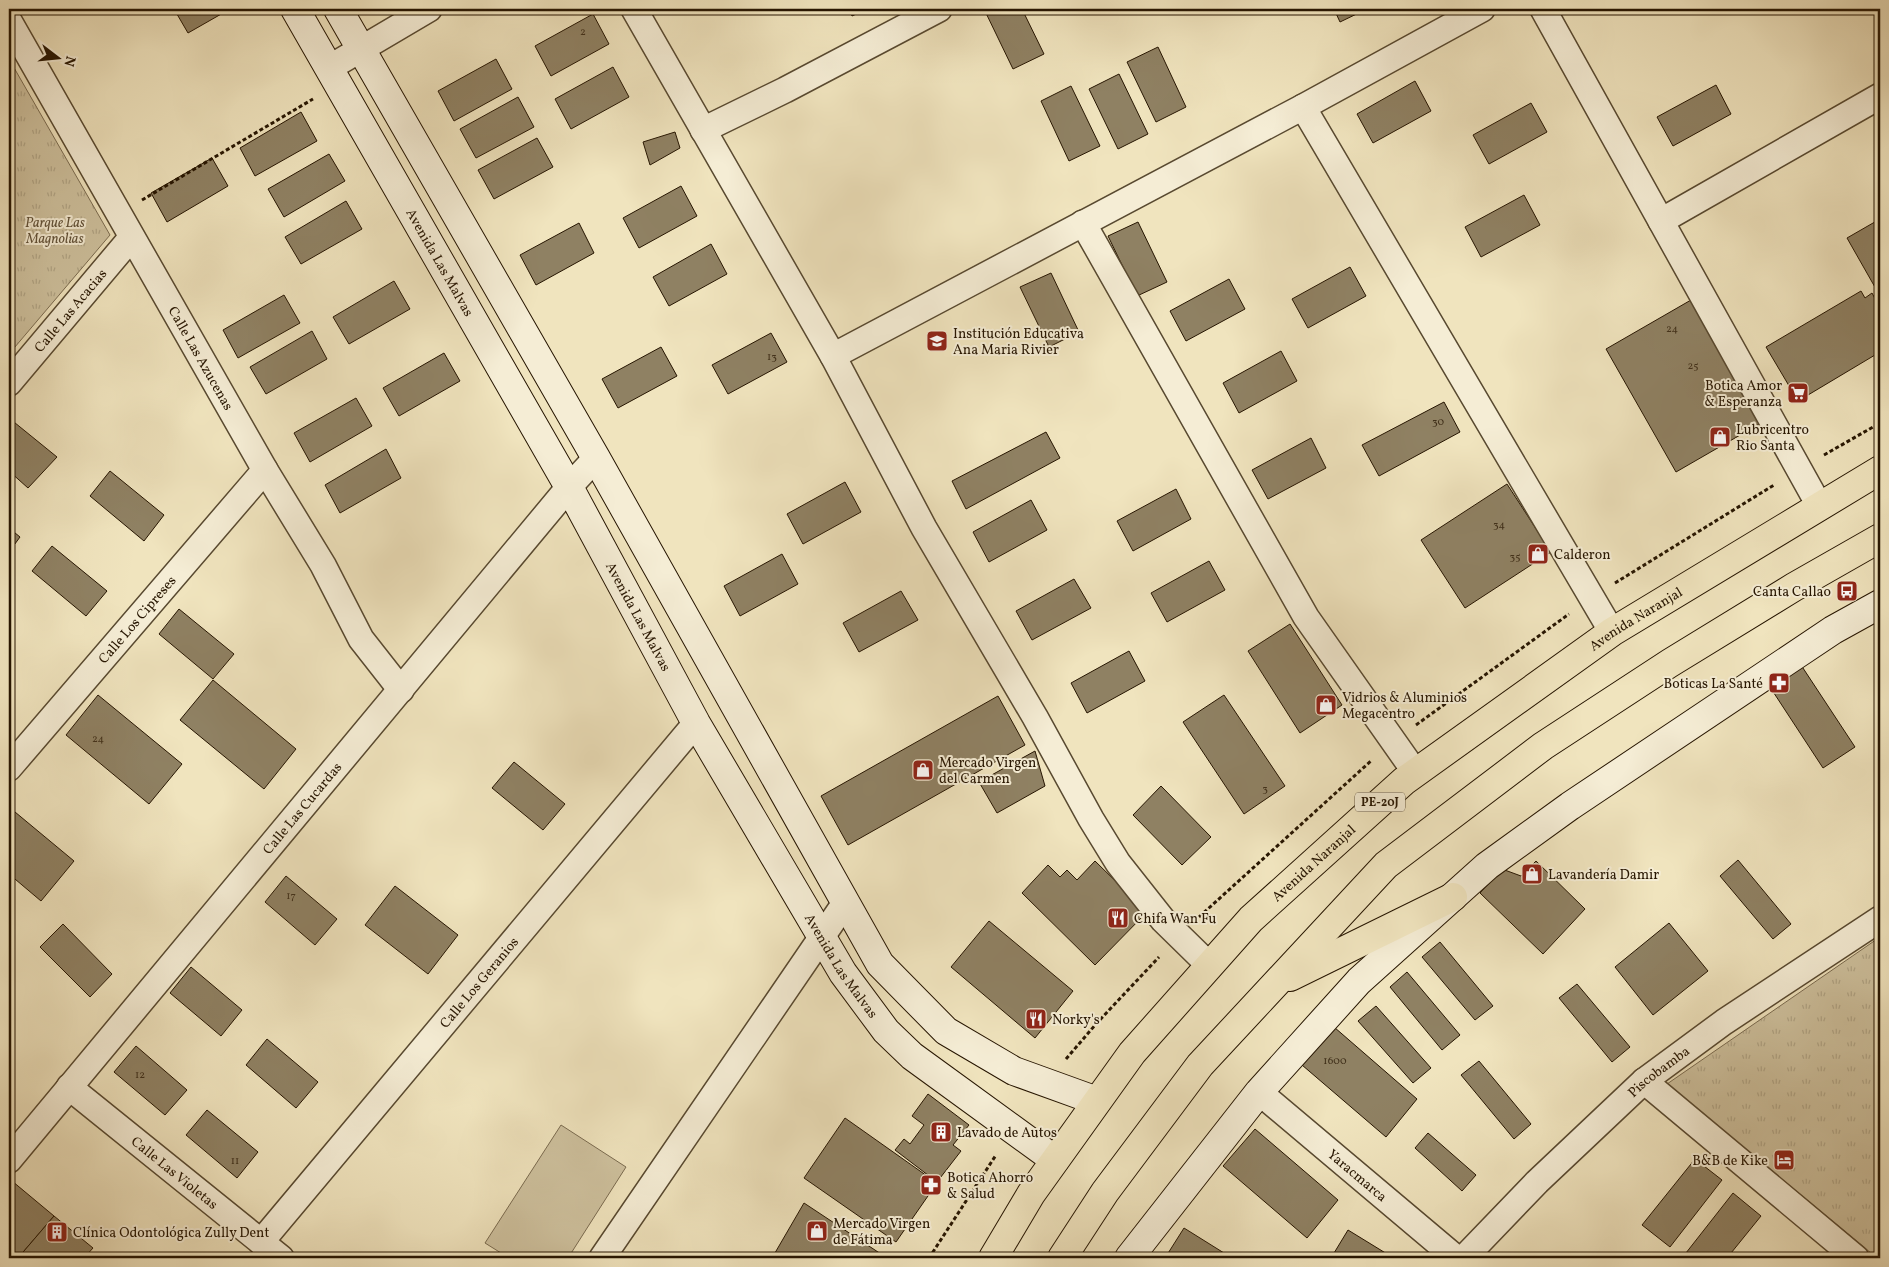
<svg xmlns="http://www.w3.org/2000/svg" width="1889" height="1267" viewBox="0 0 1889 1267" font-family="Vollkorn,serif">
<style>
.park{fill:url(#park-tufts);stroke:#7a6b50}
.pitch{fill:#cec19e;stroke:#7a6b50}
.building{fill:#8f8163;stroke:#261501}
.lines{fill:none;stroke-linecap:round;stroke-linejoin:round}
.street-casing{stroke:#584930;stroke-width:28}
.secondary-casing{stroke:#261501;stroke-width:30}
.highway-casing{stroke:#261501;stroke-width:30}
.path{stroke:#261501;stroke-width:3;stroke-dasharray:4 2.5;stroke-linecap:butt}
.street{stroke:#f5edd5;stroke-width:25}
.secondary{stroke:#f5edd5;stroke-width:28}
.highway{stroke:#f0e4be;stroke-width:28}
.labels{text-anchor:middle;stroke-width:4;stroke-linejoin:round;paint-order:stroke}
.number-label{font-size:11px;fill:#40301a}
.shield{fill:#f5edd5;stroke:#645641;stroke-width:1}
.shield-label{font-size:12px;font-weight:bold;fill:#261501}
.park-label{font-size:14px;font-style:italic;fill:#615138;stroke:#f5edd5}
.street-label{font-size:14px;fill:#261501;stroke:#f5edd5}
.poi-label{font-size:14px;fill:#261501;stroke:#f5edd5;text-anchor:start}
</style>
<defs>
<pattern id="park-tufts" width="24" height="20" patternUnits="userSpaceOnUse" patternTransform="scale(1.25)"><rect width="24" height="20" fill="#cec19e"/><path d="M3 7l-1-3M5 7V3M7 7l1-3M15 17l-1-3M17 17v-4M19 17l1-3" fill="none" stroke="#b1a586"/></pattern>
</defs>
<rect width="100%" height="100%" fill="#f0e4be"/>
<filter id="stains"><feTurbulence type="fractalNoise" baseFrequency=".004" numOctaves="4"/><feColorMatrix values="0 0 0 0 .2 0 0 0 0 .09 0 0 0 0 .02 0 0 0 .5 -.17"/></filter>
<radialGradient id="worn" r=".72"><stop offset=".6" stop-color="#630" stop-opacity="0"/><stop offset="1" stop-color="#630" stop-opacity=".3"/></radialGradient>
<g class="park">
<path d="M9,59L110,235L9,354Z"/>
<path d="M1880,937V1258H1877L1667,1084Z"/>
</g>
<path class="pitch" d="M561,1125L626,1167L568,1258H509L485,1243Z"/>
<g class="building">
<path d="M174,9H230L188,33Z"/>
<path d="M849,9H867L852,16Z"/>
<path d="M984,9H1022L1044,54L1013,69Z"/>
<path d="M1334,9H1367L1340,22Z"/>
<path d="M593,14L609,44L551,76L535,46Z"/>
<path d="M1158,47L1186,107L1156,122L1127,62Z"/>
<path d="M496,59L512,89L454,121L438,91Z"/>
<path d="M613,67L629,97L571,129L555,99Z"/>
<path d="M1119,74L1148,134L1118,149L1089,89Z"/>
<path d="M1415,81L1431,111L1373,143L1357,114Z"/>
<path d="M1716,85L1731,114L1673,146L1657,117Z"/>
<path d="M1071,86L1100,146L1069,161L1041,101Z"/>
<path d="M518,97L534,127L476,158L460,129Z"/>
<path d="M1531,103L1547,132L1489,164L1473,135Z"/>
<path d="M301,112L317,141L255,176L240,148Z"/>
<path d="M675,132L680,148L650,165L643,142Z"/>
<path d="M537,138L553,167L494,199L478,170Z"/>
<path d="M329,154L345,181L284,217L268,189Z"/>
<path d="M212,158L228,186L167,222L151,193Z"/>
<path d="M681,186L697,216L639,248L623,218Z"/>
<path d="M1524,195L1540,225L1481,257L1465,227Z"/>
<path d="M346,201L362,229L301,264L285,237Z"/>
<path d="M1880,219V296L1847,238Z"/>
<path d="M1138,222L1167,282L1137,296L1108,236Z"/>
<path d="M579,223L594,253L536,285L520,255Z"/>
<path d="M711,244L727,274L669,306L653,277Z"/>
<path d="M1350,267L1366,296L1308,328L1292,299Z"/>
<path d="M1051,273L1079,332L1049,347L1020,287Z"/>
<path d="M1229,279L1245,309L1186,341L1170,311Z"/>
<path d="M394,281L410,309L349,344L333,317Z"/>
<path d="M1861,291L1865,298L1872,293L1880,308V352L1798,401L1766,347Z"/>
<path d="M284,295L300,323L238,358L223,330Z"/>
<path d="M1691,300L1761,423L1676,472L1606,349Z"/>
<path d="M312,331L327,359L266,394L250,367Z"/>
<path d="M771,333L787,362L728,394L712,365Z"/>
<path d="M661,347L677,376L618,408L602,379Z"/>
<path d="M1281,351L1297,381L1239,413L1223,383Z"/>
<path d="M444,353L460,381L399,416L383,388Z"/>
<path d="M356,398L372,426L310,462L294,433Z"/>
<path d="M1444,402L1460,432L1379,476L1362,445Z"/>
<path d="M9,418L57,457L28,488L9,471Z"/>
<path d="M1046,432L1060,458L966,509L952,481Z"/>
<path d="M1311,438L1326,468L1268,499L1252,470Z"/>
<path d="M386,449L401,478L340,513L325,485Z"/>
<path d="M110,471L164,515L144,541L90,496Z"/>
<path d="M845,482L861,512L803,544L787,514Z"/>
<path d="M1507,484L1551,552L1465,608L1421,540Z"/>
<path d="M1176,489L1191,519L1133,551L1117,521Z"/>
<path d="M1031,500L1047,530L989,562L973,532Z"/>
<path d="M9,528L20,537L9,552Z"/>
<path d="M52,546L107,591L86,616L32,571Z"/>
<path d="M782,554L798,584L740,616L724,586Z"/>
<path d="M1209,561L1225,590L1167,622L1151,593Z"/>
<path d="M1074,579L1091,608L1032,640L1016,611Z"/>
<path d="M901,591L918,620L859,652L843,623Z"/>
<path d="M179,609L234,654L213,679L159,634Z"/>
<path d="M1290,624L1342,705L1300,733L1248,651Z"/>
<path d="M1129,651L1145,681L1087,713L1071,683Z"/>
<path d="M1799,662L1855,747L1823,768L1768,684Z"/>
<path d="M213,680L296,749L264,789L180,720Z"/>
<path d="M9,690L14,695L9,702Z"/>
<path d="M98,695L182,764L149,804L66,735Z"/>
<path d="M1224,695L1285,786L1244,814L1183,722Z"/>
<path d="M998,696L1025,745L848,845L821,796Z"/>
<path d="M1035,751L1045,786L997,813L979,782Z"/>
<path d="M514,762L565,804L543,830L492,788Z"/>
<path d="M1161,786L1211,837L1182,865L1133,815Z"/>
<path d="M9,807L74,861L41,901L9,874Z"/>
<path d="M1738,860L1791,924L1773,939L1720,876Z"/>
<path d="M1095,861L1147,912L1095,965L1022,893L1048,865L1060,877L1067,870L1077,880Z"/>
<path d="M1536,861L1585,909L1543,954L1480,893L1502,869L1521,876Z"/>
<path d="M286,876L337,919L315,945L265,902Z"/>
<path d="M395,886L458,935L428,974L365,925Z"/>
<path d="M989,921L1073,991L1035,1038L951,967Z"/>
<path d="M1669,923L1708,971L1653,1015L1615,967Z"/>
<path d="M63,924L112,974L90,997L40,947Z"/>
<path d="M1440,942L1493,1006L1475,1020L1422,957Z"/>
<path d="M191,967L242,1010L221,1036L170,993Z"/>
<path d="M1407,972L1460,1035L1442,1050L1390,987Z"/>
<path d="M1577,984L1630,1047L1612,1062L1559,998Z"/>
<path d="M1376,1006L1431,1068L1413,1083L1358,1021Z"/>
<path d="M1334,1027L1417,1099L1386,1137L1302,1065Z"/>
<path d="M267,1039L318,1082L296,1108L246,1065Z"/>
<path d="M136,1046L187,1090L165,1115L114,1072Z"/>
<path d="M1479,1061L1531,1124L1514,1139L1461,1075Z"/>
<path d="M928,1094L969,1125L953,1145L961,1151L937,1182L895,1150L904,1139L910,1144L924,1125L912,1116Z"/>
<path d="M207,1110L258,1152L237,1178L186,1135Z"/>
<path d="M845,1118L937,1183L896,1242L804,1178Z"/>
<path d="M1255,1129L1338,1200L1307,1238L1223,1166Z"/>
<path d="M1428,1133L1476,1175L1462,1191L1415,1148Z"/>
<path d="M1695,1159L1722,1180L1670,1247L1642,1225Z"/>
<path d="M12,1181L54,1216L18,1258H9V1185Z"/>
<path d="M1733,1193L1761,1216L1727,1258H1682Z"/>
<path d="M804,1203L887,1258H772Z"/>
<path d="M54,1216L93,1248L84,1258H18Z"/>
<path d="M1184,1228L1232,1258H1165Z"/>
<path d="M1348,1230L1392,1257L1391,1258H1331Z"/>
</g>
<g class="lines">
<g class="street-casing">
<g id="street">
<path d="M634,9L833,356L924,528L1035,717L1091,819L1118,863L1163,920L1210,966"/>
<path d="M1543,9L1820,507"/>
<path id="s1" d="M9,21L265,470L323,565L361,639L401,690"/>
<path d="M329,68L429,9"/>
<path d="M1303,107L1612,632"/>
<path d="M703,130L785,90L939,9"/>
<path d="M1661,221L1880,96"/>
<path d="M1083,223L1306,617L1415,772"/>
<path d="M833,356L1303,107L1482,9"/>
<path id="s2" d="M9,383L131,238"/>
<path id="s3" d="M9,768L265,470"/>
<path d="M1644,1081L1856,1258"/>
<path id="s4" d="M69,1087L281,1258"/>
<path id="s5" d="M1259,1092L1456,1258"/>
<path id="s6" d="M9,1160L569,487L596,458"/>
<path id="s7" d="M261,1242L696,723"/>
<path d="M602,1258L845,903"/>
<path id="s8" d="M1464,1258L1537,1182L1644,1081L1724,1022L1880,919"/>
</g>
</g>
<g class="secondary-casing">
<g id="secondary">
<path id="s9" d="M295,9L569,487L696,723L843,973L886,1031L912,1056L1055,1160"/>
<path d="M338,9L596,458L880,964L946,1031L1014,1071L1097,1101"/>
<path d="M1129,1258L1259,1092L1359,981L1487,866L1570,806L1833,630L1880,604"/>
</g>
</g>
<g class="highway-casing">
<g id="highway">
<path d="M1290,977L1453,897"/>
<path id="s10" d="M993,1258L1031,1194L1132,1053L1251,919L1404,781L1612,632L1880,470"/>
<path d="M1062,1258L1105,1192L1200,1065L1386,865L1543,746L1670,663L1794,587L1880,538"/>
</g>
</g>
<g class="path">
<path d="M142,200L313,99"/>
<path d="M1824,455L1880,423"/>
<path d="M1615,583L1774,485"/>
<path d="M1416,725L1569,614"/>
<path d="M1199,917L1372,760"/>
<path d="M1066,1059L1096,1024L1159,957"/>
<path d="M929,1258L996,1155"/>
</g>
<use href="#street" class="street"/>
<use href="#secondary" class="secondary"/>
<use href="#highway" class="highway"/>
</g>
<defs>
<g id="school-square" transform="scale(1.125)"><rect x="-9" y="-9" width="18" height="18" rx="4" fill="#8f2418" stroke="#f5edd5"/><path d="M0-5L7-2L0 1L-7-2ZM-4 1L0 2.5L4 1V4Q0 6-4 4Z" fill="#fff"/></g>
<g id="supermarket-square" transform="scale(1.125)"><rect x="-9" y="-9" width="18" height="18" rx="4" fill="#8f2418" stroke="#f5edd5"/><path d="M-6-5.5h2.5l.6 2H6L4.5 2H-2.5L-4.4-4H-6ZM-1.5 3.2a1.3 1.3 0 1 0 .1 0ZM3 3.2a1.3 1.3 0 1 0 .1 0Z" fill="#fff"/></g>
<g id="shop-square" transform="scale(1.125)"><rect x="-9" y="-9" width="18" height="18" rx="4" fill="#8f2418" stroke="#f5edd5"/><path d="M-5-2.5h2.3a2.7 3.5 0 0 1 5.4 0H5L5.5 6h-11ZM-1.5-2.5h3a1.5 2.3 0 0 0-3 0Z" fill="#fff"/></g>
<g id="bus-square" transform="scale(1.125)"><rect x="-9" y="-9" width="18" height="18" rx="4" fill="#8f2418" stroke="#f5edd5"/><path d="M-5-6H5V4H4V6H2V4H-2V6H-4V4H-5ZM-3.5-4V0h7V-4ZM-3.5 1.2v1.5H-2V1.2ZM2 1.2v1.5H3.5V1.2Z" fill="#fff"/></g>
<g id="pharmacy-square" transform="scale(1.125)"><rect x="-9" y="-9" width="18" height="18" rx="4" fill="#8f2418" stroke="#f5edd5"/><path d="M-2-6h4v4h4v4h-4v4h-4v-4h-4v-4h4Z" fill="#fff"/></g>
<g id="restaurant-square" transform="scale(1.125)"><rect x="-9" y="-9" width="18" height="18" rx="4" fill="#8f2418" stroke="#f5edd5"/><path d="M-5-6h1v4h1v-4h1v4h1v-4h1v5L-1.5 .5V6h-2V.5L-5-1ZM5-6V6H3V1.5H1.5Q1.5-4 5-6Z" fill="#fff"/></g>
<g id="building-square" transform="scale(1.125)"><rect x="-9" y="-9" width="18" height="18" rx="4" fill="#8f2418" stroke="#f5edd5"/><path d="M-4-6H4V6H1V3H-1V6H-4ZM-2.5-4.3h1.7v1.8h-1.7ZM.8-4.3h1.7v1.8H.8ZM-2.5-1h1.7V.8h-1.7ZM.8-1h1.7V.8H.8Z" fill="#fff"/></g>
<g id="hotel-square" transform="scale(1.125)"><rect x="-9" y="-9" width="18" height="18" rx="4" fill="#8f2418" stroke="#f5edd5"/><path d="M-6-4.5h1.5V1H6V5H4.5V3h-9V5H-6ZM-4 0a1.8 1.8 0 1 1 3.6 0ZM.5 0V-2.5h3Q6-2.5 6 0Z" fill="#fff"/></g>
</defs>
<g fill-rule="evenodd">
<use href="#school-square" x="937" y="341"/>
<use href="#supermarket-square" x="1798" y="393"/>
<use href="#shop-square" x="1720" y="437"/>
<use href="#shop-square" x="1538" y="554"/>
<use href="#bus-square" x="1847" y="591"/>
<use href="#pharmacy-square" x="1779" y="683"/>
<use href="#shop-square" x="1326" y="705"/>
<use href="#shop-square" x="923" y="770"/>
<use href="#shop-square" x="1532" y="874"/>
<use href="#restaurant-square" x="1118" y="918"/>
<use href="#restaurant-square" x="1036" y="1019"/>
<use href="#building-square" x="941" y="1132"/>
<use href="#hotel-square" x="1784" y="1160"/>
<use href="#pharmacy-square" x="931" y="1185"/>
<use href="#shop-square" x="817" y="1231"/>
<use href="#building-square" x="57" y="1232"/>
</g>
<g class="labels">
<g class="number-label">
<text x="583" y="35">2</text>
<text x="1672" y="332">24</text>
<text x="772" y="360">13</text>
<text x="1693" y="369">25</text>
<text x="1438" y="425">30</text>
<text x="1499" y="528">34</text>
<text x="1515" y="560">35</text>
<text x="98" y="742">24</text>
<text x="1265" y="792">3</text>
<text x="291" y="899">17</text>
<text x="1335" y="1064">1600</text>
<text x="140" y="1078">12</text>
<text x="235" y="1164">11</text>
</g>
<rect class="shield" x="1355" y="792.5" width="50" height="19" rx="4"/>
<g class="shield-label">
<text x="1380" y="806">PE-20J</text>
</g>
<g class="park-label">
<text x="55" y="227">Parque Las<tspan x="55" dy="16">Magnolias</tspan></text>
</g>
<g class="street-label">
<text dy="5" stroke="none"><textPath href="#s9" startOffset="292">Avenida Las Malvas</textPath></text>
<text dy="5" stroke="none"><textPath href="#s2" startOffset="95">Calle Las Acacias</textPath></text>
<text dy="5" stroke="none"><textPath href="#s1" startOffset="388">Calle Las Azucenas</textPath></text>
<text dy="5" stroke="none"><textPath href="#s9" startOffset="698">Avenida Las Malvas</textPath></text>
<text dy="5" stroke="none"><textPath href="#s3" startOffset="196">Calle Los Cipreses</textPath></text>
<text dy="5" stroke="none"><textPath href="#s10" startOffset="916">Avenida Naranjal</textPath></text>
<text dy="5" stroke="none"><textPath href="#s6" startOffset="458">Calle Las Cucardas</textPath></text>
<text dy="5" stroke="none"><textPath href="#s10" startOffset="511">Avenida Naranjal</textPath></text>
<text dy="5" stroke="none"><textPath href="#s9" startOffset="1102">Avenida Las Malvas</textPath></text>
<text dy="5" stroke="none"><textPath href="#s7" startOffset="339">Calle Los Geranios</textPath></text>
<text dy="5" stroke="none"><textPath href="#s8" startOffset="270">Piscobamba</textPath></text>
<text dy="5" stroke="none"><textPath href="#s4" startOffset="136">Calle Las Violetas</textPath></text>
<text dy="5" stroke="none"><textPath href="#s5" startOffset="129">Yaracmarca</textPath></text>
</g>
<g class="poi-label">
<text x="953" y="338">Institución Educativa<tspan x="953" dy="16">Ana Maria Rivier</tspan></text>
<text x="1782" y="390" text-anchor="end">Botica Amor<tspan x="1782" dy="16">&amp; Esperanza</tspan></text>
<text x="1736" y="434">Lubricentro<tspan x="1736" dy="16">Rio Santa</tspan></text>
<text x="1554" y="559">Calderon</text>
<text x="1831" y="596" text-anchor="end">Canta Callao</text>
<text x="1763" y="688" text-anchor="end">Boticas La Santé</text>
<text x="1342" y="702">Vidrios &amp; Aluminios<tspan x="1342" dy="16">Megacentro</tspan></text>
<text x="939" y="767">Mercado Virgen<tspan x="939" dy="16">del Carmen</tspan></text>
<text x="1548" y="879">Lavandería Damir</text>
<text x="1134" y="923">Chifa Wan Fu</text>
<text x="1052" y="1024">Norky's</text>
<text x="957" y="1137">Lavado de Autos</text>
<text x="1768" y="1165" text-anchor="end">B&amp;B de Kike</text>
<text x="947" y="1182">Botica Ahorro<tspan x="947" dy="16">&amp; Salud</tspan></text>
<text x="833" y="1228">Mercado Virgen<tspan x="833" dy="16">de Fátima</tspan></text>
<text x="73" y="1237">Clínica Odontológica Zully Dent</text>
</g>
</g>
<rect width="1889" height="1267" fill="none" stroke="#f0e4be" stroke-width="30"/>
<rect x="10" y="10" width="1869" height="1247" fill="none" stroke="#261501" stroke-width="2.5"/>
<rect x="15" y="15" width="1859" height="1237" fill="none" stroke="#261501"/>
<g transform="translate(58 58) rotate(106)" stroke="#f5edd5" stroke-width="4" paint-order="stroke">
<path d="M0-4L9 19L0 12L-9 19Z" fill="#261501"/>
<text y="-8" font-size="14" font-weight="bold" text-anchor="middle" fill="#261501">N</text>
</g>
<rect width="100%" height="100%" filter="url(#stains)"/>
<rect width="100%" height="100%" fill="url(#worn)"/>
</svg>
